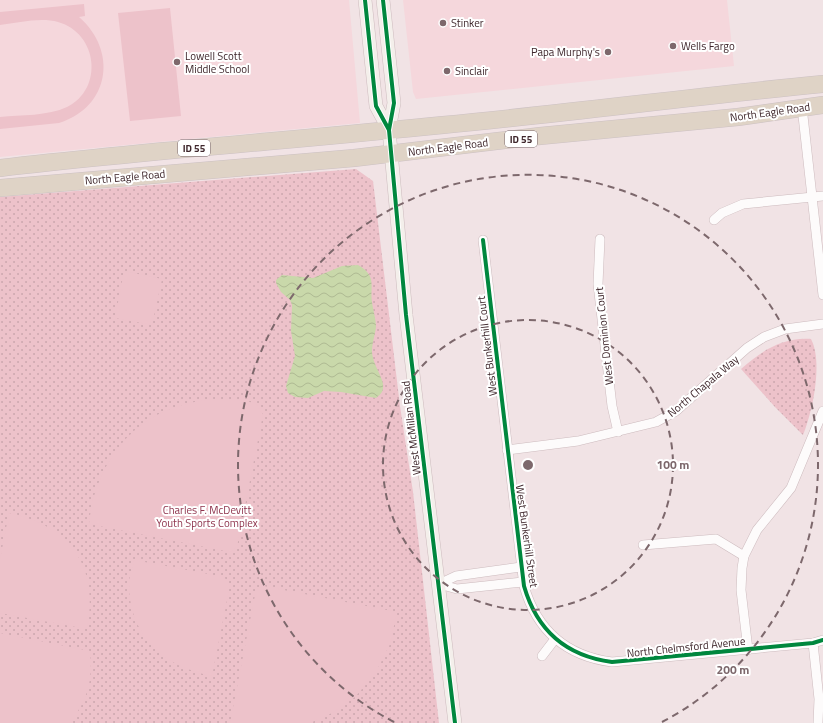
<svg xmlns="http://www.w3.org/2000/svg" width="823" height="723" viewBox="0 0 823 723" font-family="'Titillium Web',sans-serif">
<style>
.built{fill:#f5d7dc}
.park{fill:url(#park-dots)}
.pitch{fill:#edc2ca}
.water{fill:url(#water-waves)}
.lines{fill:none;stroke-linecap:round;stroke-linejoin:round}
.street-casing{stroke:#cdbbbe;stroke-width:10}
.secondary-casing{stroke:#cdbbbe;stroke-width:14}
.highway-casing{stroke:#ccc1c3;stroke-width:18}
.street{stroke:#fdfbfb;stroke-width:9}
.secondary{stroke:#f4efeb;stroke-width:13}
.highway{stroke:#dfd3c6;stroke-width:17}
.cycleway-casing{stroke:#fff;stroke-width:6}
.cycleway{stroke:#00873e;stroke-width:4}
.ring{fill:none;stroke:#7d686c;stroke-width:2;stroke-dasharray:7 5}
.poi-dot{fill:#7d686c;stroke:#fff;stroke-width:1.5}
.labels{text-anchor:middle;stroke-width:4;stroke-linejoin:round;paint-order:stroke}
.shield{fill:#fff;stroke:#78676b;stroke-width:1}
.shield-label{font-size:10px;font-weight:bold;fill:#3e262b}
.poi-label{font-size:11px;fill:#3e262b;stroke:#fff;text-anchor:start}
.street-label{font-size:11px;fill:#3e262b;stroke:#fff}
.park-label{font-size:11px;fill:#8e334c;stroke:#fff}
.centre{fill:#7d686c;stroke:#fff;stroke-width:2}
.ring-label{font-size:12px;text-anchor:middle;font-weight:bold;fill:#7d686c;stroke:#fff;stroke-width:4;stroke-linejoin:round;paint-order:stroke}
</style>
<defs>
<pattern id="park-dots" width="8" height="8" patternUnits="userSpaceOnUse"><rect width="8" height="8" fill="#edc2ca"/><path d="M2 2h.1M6 6h.1" fill="none" stroke="#cca7ae" stroke-width="1.8" stroke-linecap="round"/></pattern>
<pattern id="water-waves" width="16" height="10" patternUnits="userSpaceOnUse"><rect width="16" height="10" fill="#c9d8aa"/><path d="M0 5q4-4 8 0t8 0" fill="none" stroke="#aeb992"/></pattern>
</defs>
<rect width="100%" height="100%" fill="#f1e3e5"/>
<g class="built">
<path d="M0,0H349L360,123L0,157Z"/>
<path d="M403,0H727L734,66L416,99L413,92Z"/>
</g>
<g class="park">
<path d="M356,169L373,181L400,406L413,492L439,723H0V197Z"/>
<path d="M811,339C823,362 813,410 803,435L775,407L741,369C761,351 783,337 811,339Z"/>
</g>
<g class="pitch">
<path d="M84,4L85,16L79,17C118,51 110,107 59,123L0,129V117C21,115 48,116 67,107C104,89 98,33 58,22C40,17 18,23 0,25V12Z"/>
<path d="M170,8L181,116L130,121L118,13Z"/>
<path d="M124,271L162,279L152,325L115,318Z"/>
<path d="M210,399H234L255,403L263,414L237,547L230,552L89,524C93,478 119,432 163,412C178,405 194,402 210,399Z"/>
<path d="M9,513C71,526 99,567 87,629L0,613V559Z"/>
<path d="M134,560L224,577L230,585L212,676C164,667 129,636 129,584C129,576 133,568 134,560Z"/>
<path d="M263,586L397,612L390,644L375,674L355,697L332,713L310,723H230L256,590Z"/>
<path d="M0,633L90,651C93,679 88,701 69,723H0Z"/>
</g>
<path class="water" d="M358,265C377,276 370,285 372,302C373,310 376,319 376,327C375,335 372,343 372,352C373,370 394,387 376,398L341,392L324,391L308,398L295,397L288,393L286,386L295,356L291,331L292,305L290,300L281,292L276,283V280L282,275L313,278L342,266Z"/>
<g class="lines">
<g class="street-casing">
<g id="street">
<path d="M802,107L823,295"/>
<path d="M714,220L722,213L743,204L823,196"/>
<path d="M600,239L598,284L612,406L618,432"/>
<path d="M483,240L524,586C537,631 566,656 612,662L813,643L823,640"/>
<path d="M507,450L578,441L656,422L676,411L747,348L764,337L785,329L823,324"/>
<path d="M643,545L716,539L744,556"/>
<path d="M521,567L456,576L439,584L457,589L523,582"/>
<path d="M813,643L819,699L818,723"/>
<path d="M748,650L741,590L742,568L744,556L757,530L791,488L823,411"/>
<path d="M542,656L555,639"/>
</g>
</g>
<g class="secondary-casing">
<g id="secondary">
<path d="M365,0L376,106L389,130"/>
<path d="M383,0L394,103L389,130L406,315L455,723"/>
</g>
</g>
<g class="highway-casing">
<g id="highway">
<path d="M0,168C147,151 295,140 443,125C570,113 696,96 823,84"/>
<path d="M0,188L354,158L540,136L738,117L823,105"/>
</g>
</g>
<use href="#street" class="street"/>
<use href="#secondary" class="secondary"/>
<use href="#highway" class="highway"/>
<g class="cycleway-casing">
<g id="cycleway">
<path d="M365,0L376,106L389,130"/>
<path d="M383,0L394,103L389,130L406,315L455,723"/>
<path d="M483,240L524,586C537,631 566,656 612,662L813,643L823,640"/>
</g>
</g>
<use href="#cycleway" class="cycleway"/>
</g>
<g class="ring">
<circle cx="528" cy="465" r="145"/>
<path d="M394 722A290 290 0 1 1 662 722"/>
</g>
<g class="poi-dot">
<circle cx="443" cy="23" r="4"/>
<circle cx="673" cy="46" r="4"/>
<circle cx="608" cy="52" r="4"/>
<circle cx="177" cy="62" r="4"/>
<circle cx="447" cy="71" r="4"/>
</g>
<g class="labels">
<g class="shield">
<rect x="505" y="131" width="32" height="16" rx="3"/>
<rect x="178" y="140" width="32" height="16" rx="3"/>
</g>
<g class="shield-label">
<text x="521" y="143">ID 55</text>
<text x="194" y="152">ID 55</text>
</g>
<g class="poi-label">
<text x="451" y="27">Stinker</text>
<text x="681" y="50">Wells Fargo</text>
<text x="600" y="56" text-anchor="end">Papa Murphy's</text>
<text x="185" y="60">Lowell Scott<tspan x="185" dy="13">Middle School</tspan></text>
<text x="455" y="75">Sinclair</text>
</g>
<g class="street-label">
<text transform="translate(770 112) rotate(-8)" y="4">North Eagle Road</text>
<text transform="translate(448 147) rotate(-7)" y="4">North Eagle Road</text>
<text transform="translate(125 177) rotate(-5)" y="4">North Eagle Road</text>
<text transform="translate(604 336) rotate(-96)" y="4">West Dominion Court</text>
<text transform="translate(487 346) rotate(-97)" y="4">West Bunkerhill Court</text>
<text transform="translate(703 386) rotate(-40)" y="4">North Chapala Way</text>
<text transform="translate(411 428) rotate(-97)" y="4">West McMillan Road</text>
<text transform="translate(527 536) rotate(82)" y="4">West Bunkerhill Street</text>
<text transform="translate(686 647) rotate(-6)" y="4">North Chelmsford Avenue</text>
</g>
<g class="park-label">
<text x="207" y="514">Charles F. McDevitt<tspan x="207" dy="13">Youth Sports Complex</tspan></text>
</g>
</g>
<circle cx="528" cy="465" r="6" class="centre"/>
<g class="ring-label">
<text x="673" y="469">100 m</text>
<text x="733" y="674">200 m</text>
</g>
</svg>
